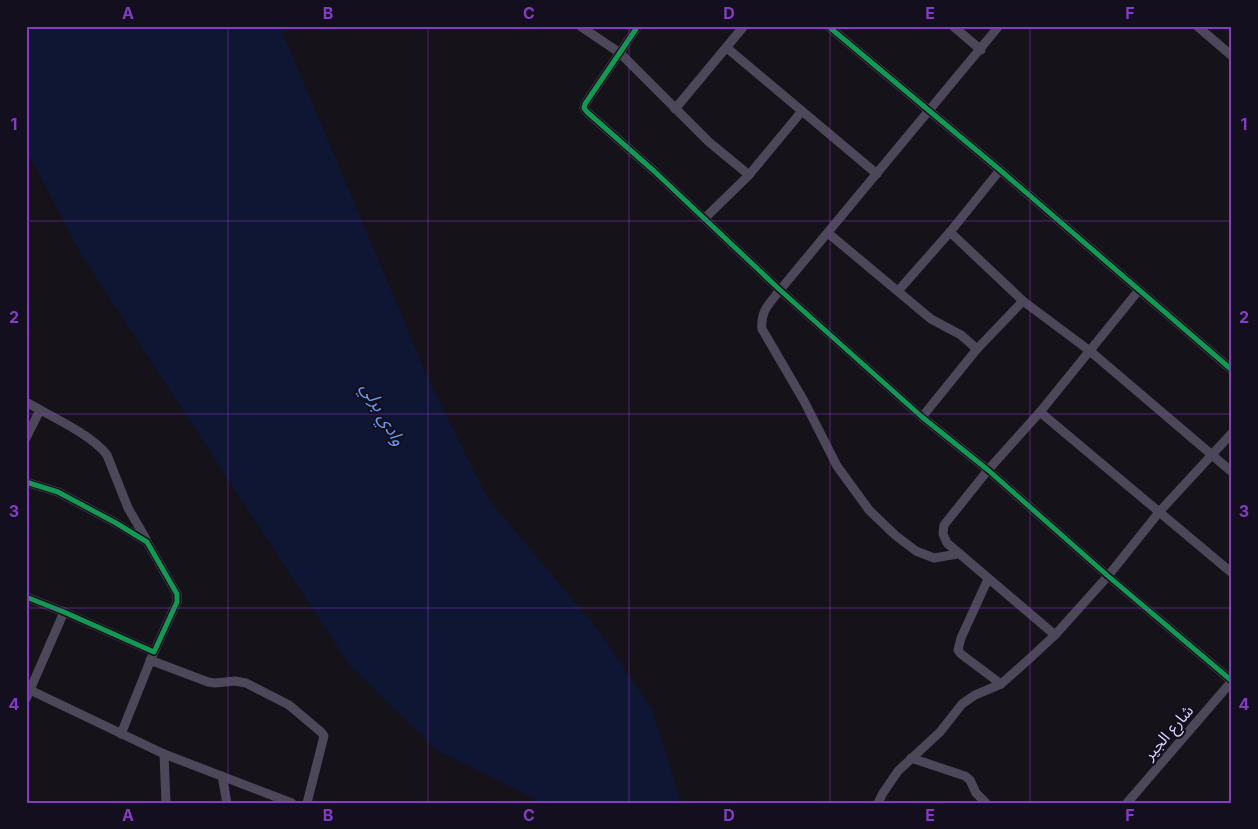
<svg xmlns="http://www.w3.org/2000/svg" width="1258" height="829" viewBox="0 0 1258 829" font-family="Inter,'Noto Sans Arabic',sans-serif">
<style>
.water{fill:#0f1634}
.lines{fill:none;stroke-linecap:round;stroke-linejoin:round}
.street{stroke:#4c485a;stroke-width:9}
.cycleway-casing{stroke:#140f1e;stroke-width:8}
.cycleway{stroke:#139951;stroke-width:5}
.grid{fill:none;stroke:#853cc5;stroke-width:1;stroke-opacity:0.55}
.labels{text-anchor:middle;stroke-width:4.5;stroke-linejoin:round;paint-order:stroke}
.street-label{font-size:16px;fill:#dcd1fa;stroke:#140f1e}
.water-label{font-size:18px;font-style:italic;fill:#6a9bee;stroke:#140f1e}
.neatline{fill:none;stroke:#853cc5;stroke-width:2}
.grid-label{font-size:16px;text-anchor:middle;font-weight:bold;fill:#853cc5}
</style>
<rect width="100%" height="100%" fill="#15121a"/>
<path class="water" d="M26,26H280L428,378L487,497L599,631L652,709L681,803H538L534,798L438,751L350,666L79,251L26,149Z"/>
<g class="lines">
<g class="street">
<path d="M580,26L620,53L709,142L749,175"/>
<path d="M638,26L585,104L584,108L587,112L654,171L780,290L922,417L988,470L1108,576L1232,681"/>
<path d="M828,26L1000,170L1232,370"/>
<path d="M953,26L981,50"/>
<path d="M1197,26L1232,56"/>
<path d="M727,48L877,174"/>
<path d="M675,109L744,26"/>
<path d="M705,218L749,175L802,111"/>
<path d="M950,232L1023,301L1090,351L1232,472"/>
<path d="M828,233L931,319L961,335L977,349"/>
<path d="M898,291L950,232L1000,170"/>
<path d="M26,402C50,416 91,434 107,455L128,508L146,539"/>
<path d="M1040,412L1232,573"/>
<path d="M922,417L977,349L1023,301"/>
<path d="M26,438L40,410"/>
<path d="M26,482L58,492L116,523L147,542L177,594V602L154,652L64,612L26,597"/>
<path d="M958,554L934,558L916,551L895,535L869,510L837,466L804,401L762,329C760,311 770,303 780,290L999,26"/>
<path d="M988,579L961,638L958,650L961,654L1001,684"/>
<path d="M1055,635L947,543L943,534L944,525L988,470L1040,412L1139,290"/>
<path d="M150,660L208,682L215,683L235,681L246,683L289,705L321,732L324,736L307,803"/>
<path d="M30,690L164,754L292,803"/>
<path d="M26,699L64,612"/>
<path d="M121,734L153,654"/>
<path d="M164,754L166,803"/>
<path d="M911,758L965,776L970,780L976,793L986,803"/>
<path d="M222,776L227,803"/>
<path d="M878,803L883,793L898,771L940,732L962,704L975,695L1001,684L1027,661L1055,635L1108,576L1160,511L1232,433"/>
<path d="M1127,803L1232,681"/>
</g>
<g class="cycleway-casing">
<g id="cycleway">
<path d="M638,26L585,104L584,108L587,112L654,171L780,290L922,417L988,470L1108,576L1232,681"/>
<path d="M828,26L1000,170L1232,370"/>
<path d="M26,482L58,492L116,523L147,542L177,594V602L154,652L64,612L26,597"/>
</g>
</g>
<use href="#cycleway" class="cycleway"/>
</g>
<path class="grid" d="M228,26V803M428,26V803M629,26V803M830,26V803M1030,26V803M26,221H1232M26,414H1232M26,608H1232"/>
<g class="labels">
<g class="street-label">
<text transform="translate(1168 732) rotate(-49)" y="6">شارع الجير</text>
</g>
<g class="water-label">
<text transform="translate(383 414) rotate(60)" y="6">وادي برلي</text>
</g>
</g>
<rect width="1258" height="829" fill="none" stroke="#140f1e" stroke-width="55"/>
<rect x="28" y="28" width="1202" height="774" class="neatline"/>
<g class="grid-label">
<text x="128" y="19">A</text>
<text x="328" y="19">B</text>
<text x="529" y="19">C</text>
<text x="729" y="19">D</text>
<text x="930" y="19">E</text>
<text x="1130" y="19">F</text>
<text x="14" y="130">1</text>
<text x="1244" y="130">1</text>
<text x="14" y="323">2</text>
<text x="1244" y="323">2</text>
<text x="14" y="517">3</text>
<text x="1244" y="517">3</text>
<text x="14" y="710">4</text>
<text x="1244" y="710">4</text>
<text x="128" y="821">A</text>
<text x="328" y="821">B</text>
<text x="529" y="821">C</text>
<text x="729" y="821">D</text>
<text x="930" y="821">E</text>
<text x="1130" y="821">F</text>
</g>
</svg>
